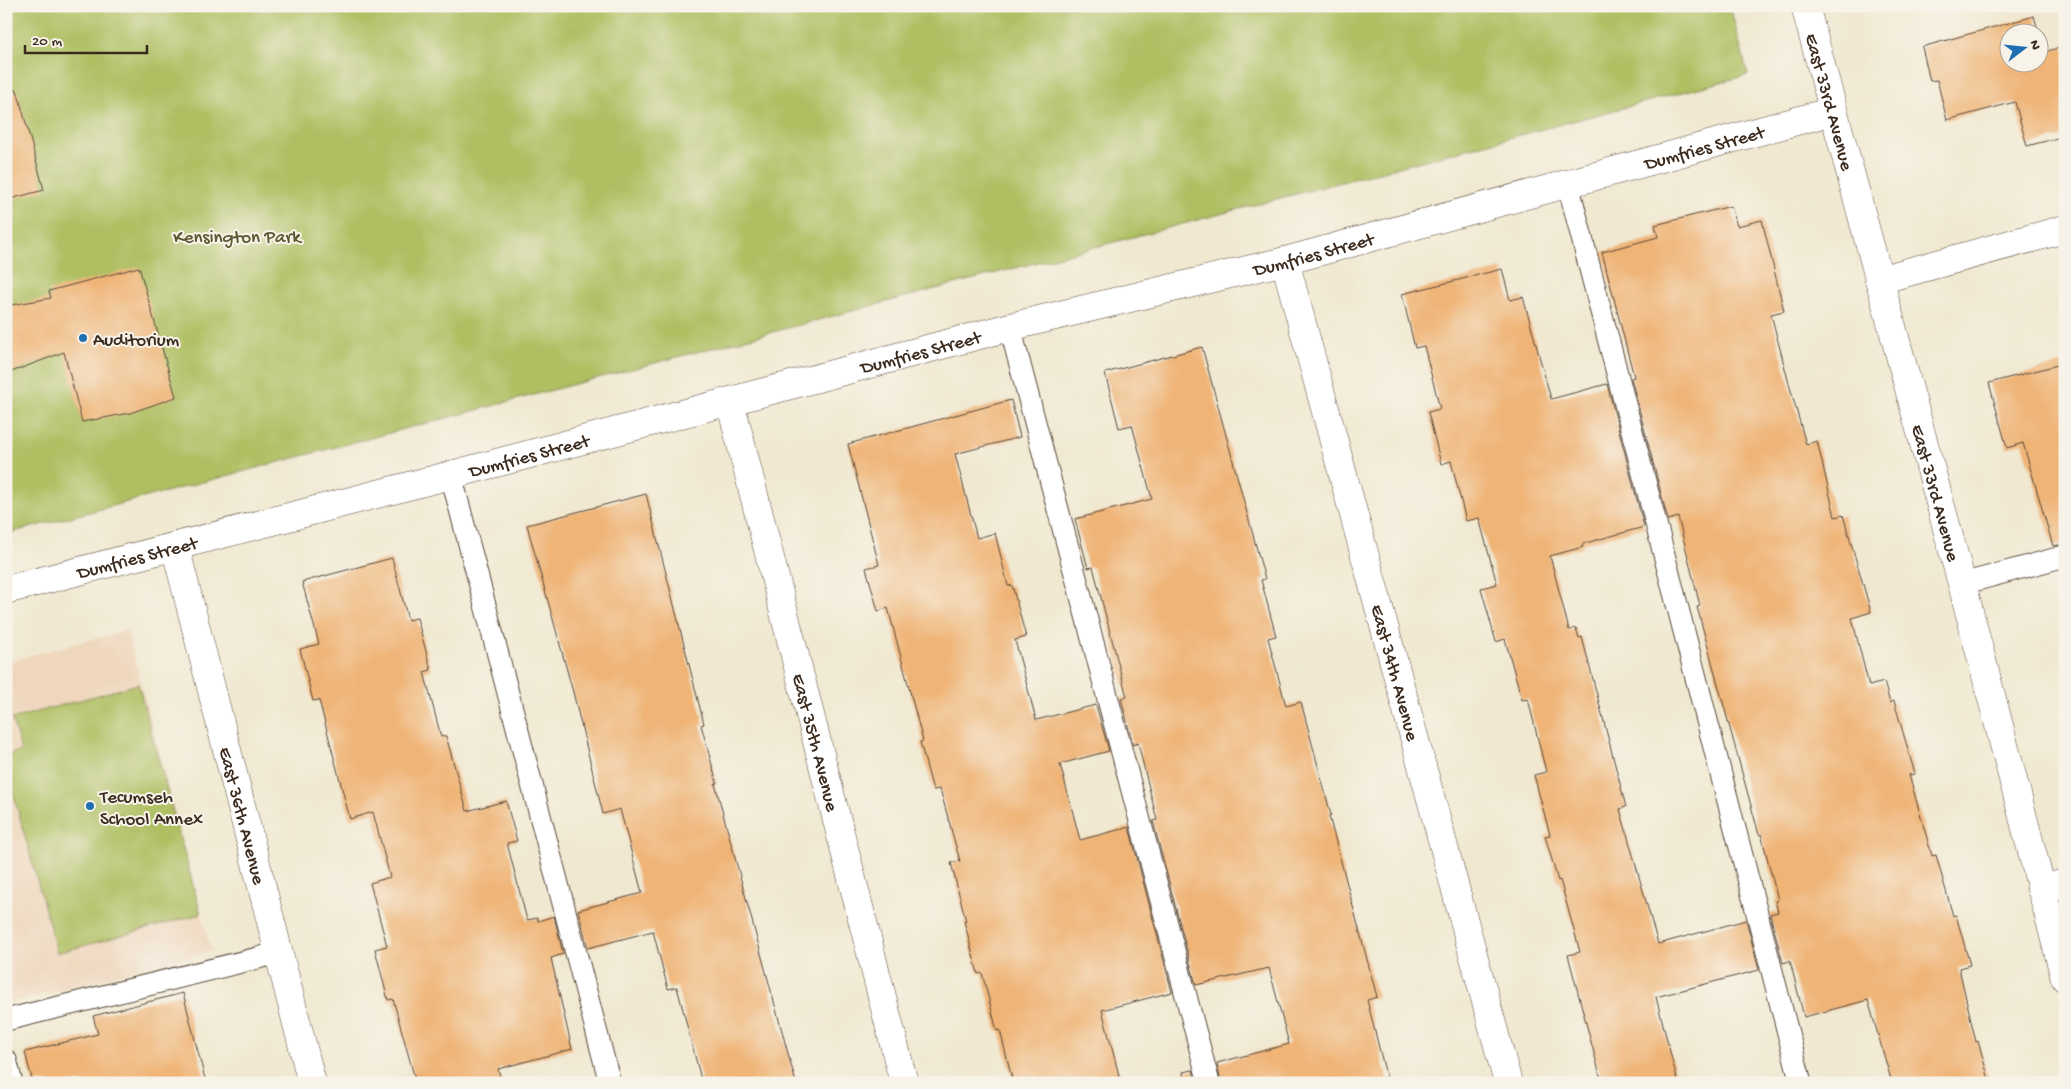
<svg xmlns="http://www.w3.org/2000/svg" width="2071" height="1089" viewBox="0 0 2071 1089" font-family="'Gochi Hand',sans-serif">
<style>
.built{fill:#efd6bc}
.green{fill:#afbf62;stroke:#757440}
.building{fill:#efb476;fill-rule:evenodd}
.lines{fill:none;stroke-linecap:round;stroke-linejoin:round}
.lane-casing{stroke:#564639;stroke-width:23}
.street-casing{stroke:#564639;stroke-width:29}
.secondary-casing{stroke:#564639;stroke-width:29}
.lane{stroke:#fff;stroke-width:21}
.street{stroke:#fff;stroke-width:28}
.secondary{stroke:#fff;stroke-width:28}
.poi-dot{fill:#1f6fb2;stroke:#f7f3e8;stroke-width:2}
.labels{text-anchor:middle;stroke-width:4;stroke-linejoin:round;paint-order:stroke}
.street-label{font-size:19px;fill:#3b2a1e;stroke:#f7f3e8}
.park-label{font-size:19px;fill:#5e5732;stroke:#f7f3e8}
.poi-label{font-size:19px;fill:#3b2a1e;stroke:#f7f3e8;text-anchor:start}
</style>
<rect width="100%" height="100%" fill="#f7f3e8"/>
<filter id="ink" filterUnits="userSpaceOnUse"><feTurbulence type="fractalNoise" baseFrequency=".02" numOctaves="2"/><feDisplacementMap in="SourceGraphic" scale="10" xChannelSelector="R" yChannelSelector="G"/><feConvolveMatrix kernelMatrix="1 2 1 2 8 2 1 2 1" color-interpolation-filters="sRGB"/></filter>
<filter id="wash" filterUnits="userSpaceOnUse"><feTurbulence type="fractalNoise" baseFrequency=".0096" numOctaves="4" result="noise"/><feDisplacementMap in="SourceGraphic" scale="20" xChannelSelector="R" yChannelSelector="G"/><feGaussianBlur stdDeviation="1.12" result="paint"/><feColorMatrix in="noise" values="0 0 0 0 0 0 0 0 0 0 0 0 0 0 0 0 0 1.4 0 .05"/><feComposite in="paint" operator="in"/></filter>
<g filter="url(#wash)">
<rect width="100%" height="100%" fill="#f0e8d0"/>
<path class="built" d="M127,630L211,951L6,1004V662Z"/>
<g class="green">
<path d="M6,6H1730L1748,75L6,534Z"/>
<path d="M138,684L201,914L57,953L6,767V755L21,751L12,719Z"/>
</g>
<g id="blocks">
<g class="building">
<path d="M2034,16L2044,52L2065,46V136L2027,146L2015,102L1947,120L1937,80L1930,81L1922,47ZM2008,32H2038V62H2008Z"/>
<path d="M17,90L44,190L6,200V91Z"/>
<path d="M1731,206L1737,226L1762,220L1784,311L1771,314L1788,380L1806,444L1817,441L1835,517L1843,515L1871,612L1852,618L1869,686L1884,682L1890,703L1894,701L1915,774L1909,775L1932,856L1936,855L1953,916L1956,915L1970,965L1959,968L1976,1042L1978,1041L1990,1083H1892L1868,1000L1804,1017L1790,961L1783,963L1770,914L1778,912L1775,901L1778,900L1761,834L1759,835L1697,607L1700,606L1678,517L1668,520L1631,378L1634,377L1602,252L1658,237L1655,225Z"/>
<path d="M139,267L176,397L130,413L82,422L64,352L6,374V306L51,298L49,291Z"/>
<path d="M1502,269L1510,300L1523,297L1551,399L1607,384L1644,527L1582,544L1583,547L1550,556L1569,630L1576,628L1579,638L1582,637L1626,807L1620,809L1658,944L1746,920L1759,970L1656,997L1678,1083H1602L1568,955L1580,952L1560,880L1558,881L1545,836L1550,835L1534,775L1546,772L1528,699L1522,700L1505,639L1496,642L1481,588L1497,584L1479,518L1466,521L1451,461L1441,464L1428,412L1440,409L1424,346L1415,348L1402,294Z"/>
<path d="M1202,347L1265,579L1261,580L1276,636L1268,638L1286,706L1301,702L1331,815L1329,816L1377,997L1367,1000L1388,1083H1221L1217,1063L1289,1044L1269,968L1196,985L1153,821L1157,820L1138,743L1133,745L1121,698L1127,697L1093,567L1088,568L1075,519L1152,499L1132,425L1119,428L1105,373Z"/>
<path d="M2065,363V544L2053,546L2023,443L2007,448L1989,383Z"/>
<path d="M1011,400L1020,437L955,454L977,538L995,533L1008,586L1012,585L1026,637L1015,640L1036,720L1096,705L1109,751L1060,764L1080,840L1129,827L1172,992L1102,1010L1121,1083H1013L1000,1030L997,1031L982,973L978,974L964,921H966L951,863L960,861L940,789L933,790L920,742L923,741L888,608L878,611L866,568L879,565L848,444Z"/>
<path d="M646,494L704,724L701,725L717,783L715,784L796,1083H702L677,987L668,989L653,931L588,948L578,910L642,893L620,809L603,814L573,692L527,525Z"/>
<path d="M392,558L408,620L417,618L431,670L424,672L441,737L446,736L467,811L506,801L517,841L507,843L527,920L537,918L538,921L554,916L563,954L551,958L572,1049L498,1069L502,1083H416L393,999L388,1000L375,949L387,946L370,883L390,877L373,812L350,819L319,700L313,701L300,649L319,644L302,582Z"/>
<path d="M183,993L206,1083H33L25,1052L98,1034L93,1016Z"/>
<path d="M1193,1070L1196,1083H1185L1183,1072Z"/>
</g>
</g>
</g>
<g filter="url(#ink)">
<use href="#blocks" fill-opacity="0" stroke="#564639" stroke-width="1"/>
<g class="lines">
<g class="lane-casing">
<g id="lane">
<path d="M1568,184L1801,1083"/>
<path d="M1010,327L1209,1083"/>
<path d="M451,475L610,1083"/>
<path d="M1962,584L2065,556"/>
<path d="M6,1020L278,953"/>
<path d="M6,1060L12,1083"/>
</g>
</g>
<g class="street-casing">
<g id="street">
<path id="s1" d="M1285,261L1508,1083"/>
<path d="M1879,280L2065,229"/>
<path id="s2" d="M730,401L904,1083"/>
<path id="s3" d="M175,546L312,1083"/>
<path id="s4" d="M6,590L451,475L1010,327L1285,261L1833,111"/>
<path d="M2041,889L2065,883"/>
</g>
</g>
<g class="secondary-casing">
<g id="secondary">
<path id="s5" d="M1805,6L1962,584L2065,978"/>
</g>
</g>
<use href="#lane" class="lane"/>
<use href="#street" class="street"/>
<use href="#secondary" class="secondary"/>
</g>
</g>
<g class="poi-dot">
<circle cx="83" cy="338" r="5"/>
<circle cx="90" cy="806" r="5"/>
</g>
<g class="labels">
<g class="street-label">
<text dy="7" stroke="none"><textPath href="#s5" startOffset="99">East 33rd Avenue</textPath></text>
<text dy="7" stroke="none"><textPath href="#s4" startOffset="1755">Dumfries Street</textPath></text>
<text dy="7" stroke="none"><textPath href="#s4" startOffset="1350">Dumfries Street</textPath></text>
<text dy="7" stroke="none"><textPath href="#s4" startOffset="945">Dumfries Street</textPath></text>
<text dy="7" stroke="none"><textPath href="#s4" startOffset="540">Dumfries Street</textPath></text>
<text dy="7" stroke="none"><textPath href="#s5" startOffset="504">East 33rd Avenue</textPath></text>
<text dy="7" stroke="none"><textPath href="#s4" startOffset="135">Dumfries Street</textPath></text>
<text dy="7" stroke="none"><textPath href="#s1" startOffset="426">East 34th Avenue</textPath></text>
<text dy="7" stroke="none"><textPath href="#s2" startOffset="352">East 35th Avenue</textPath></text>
<text dy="7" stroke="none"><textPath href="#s3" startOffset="278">East 36th Avenue</textPath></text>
</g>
<g class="park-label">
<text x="237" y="242">Kensington Park</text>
</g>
<g class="poi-label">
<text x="93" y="345">Auditorium</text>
<text x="100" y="802">Tecumseh<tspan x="100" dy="22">School Annex</tspan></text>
</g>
</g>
<rect width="2071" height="1089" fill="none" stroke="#f7f3e8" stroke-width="25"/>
<g transform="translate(2024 48) rotate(74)"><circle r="24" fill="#f7f3e8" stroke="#aca397"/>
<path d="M0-4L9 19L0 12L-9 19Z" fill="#1f6fb2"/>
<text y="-8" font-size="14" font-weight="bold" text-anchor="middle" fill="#3b2a1e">N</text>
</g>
<path d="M25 45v8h122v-8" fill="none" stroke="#3b2a1e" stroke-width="2.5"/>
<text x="32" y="45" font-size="15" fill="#3b2a1e" stroke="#f7f3e8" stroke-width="4" paint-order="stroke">20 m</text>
</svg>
